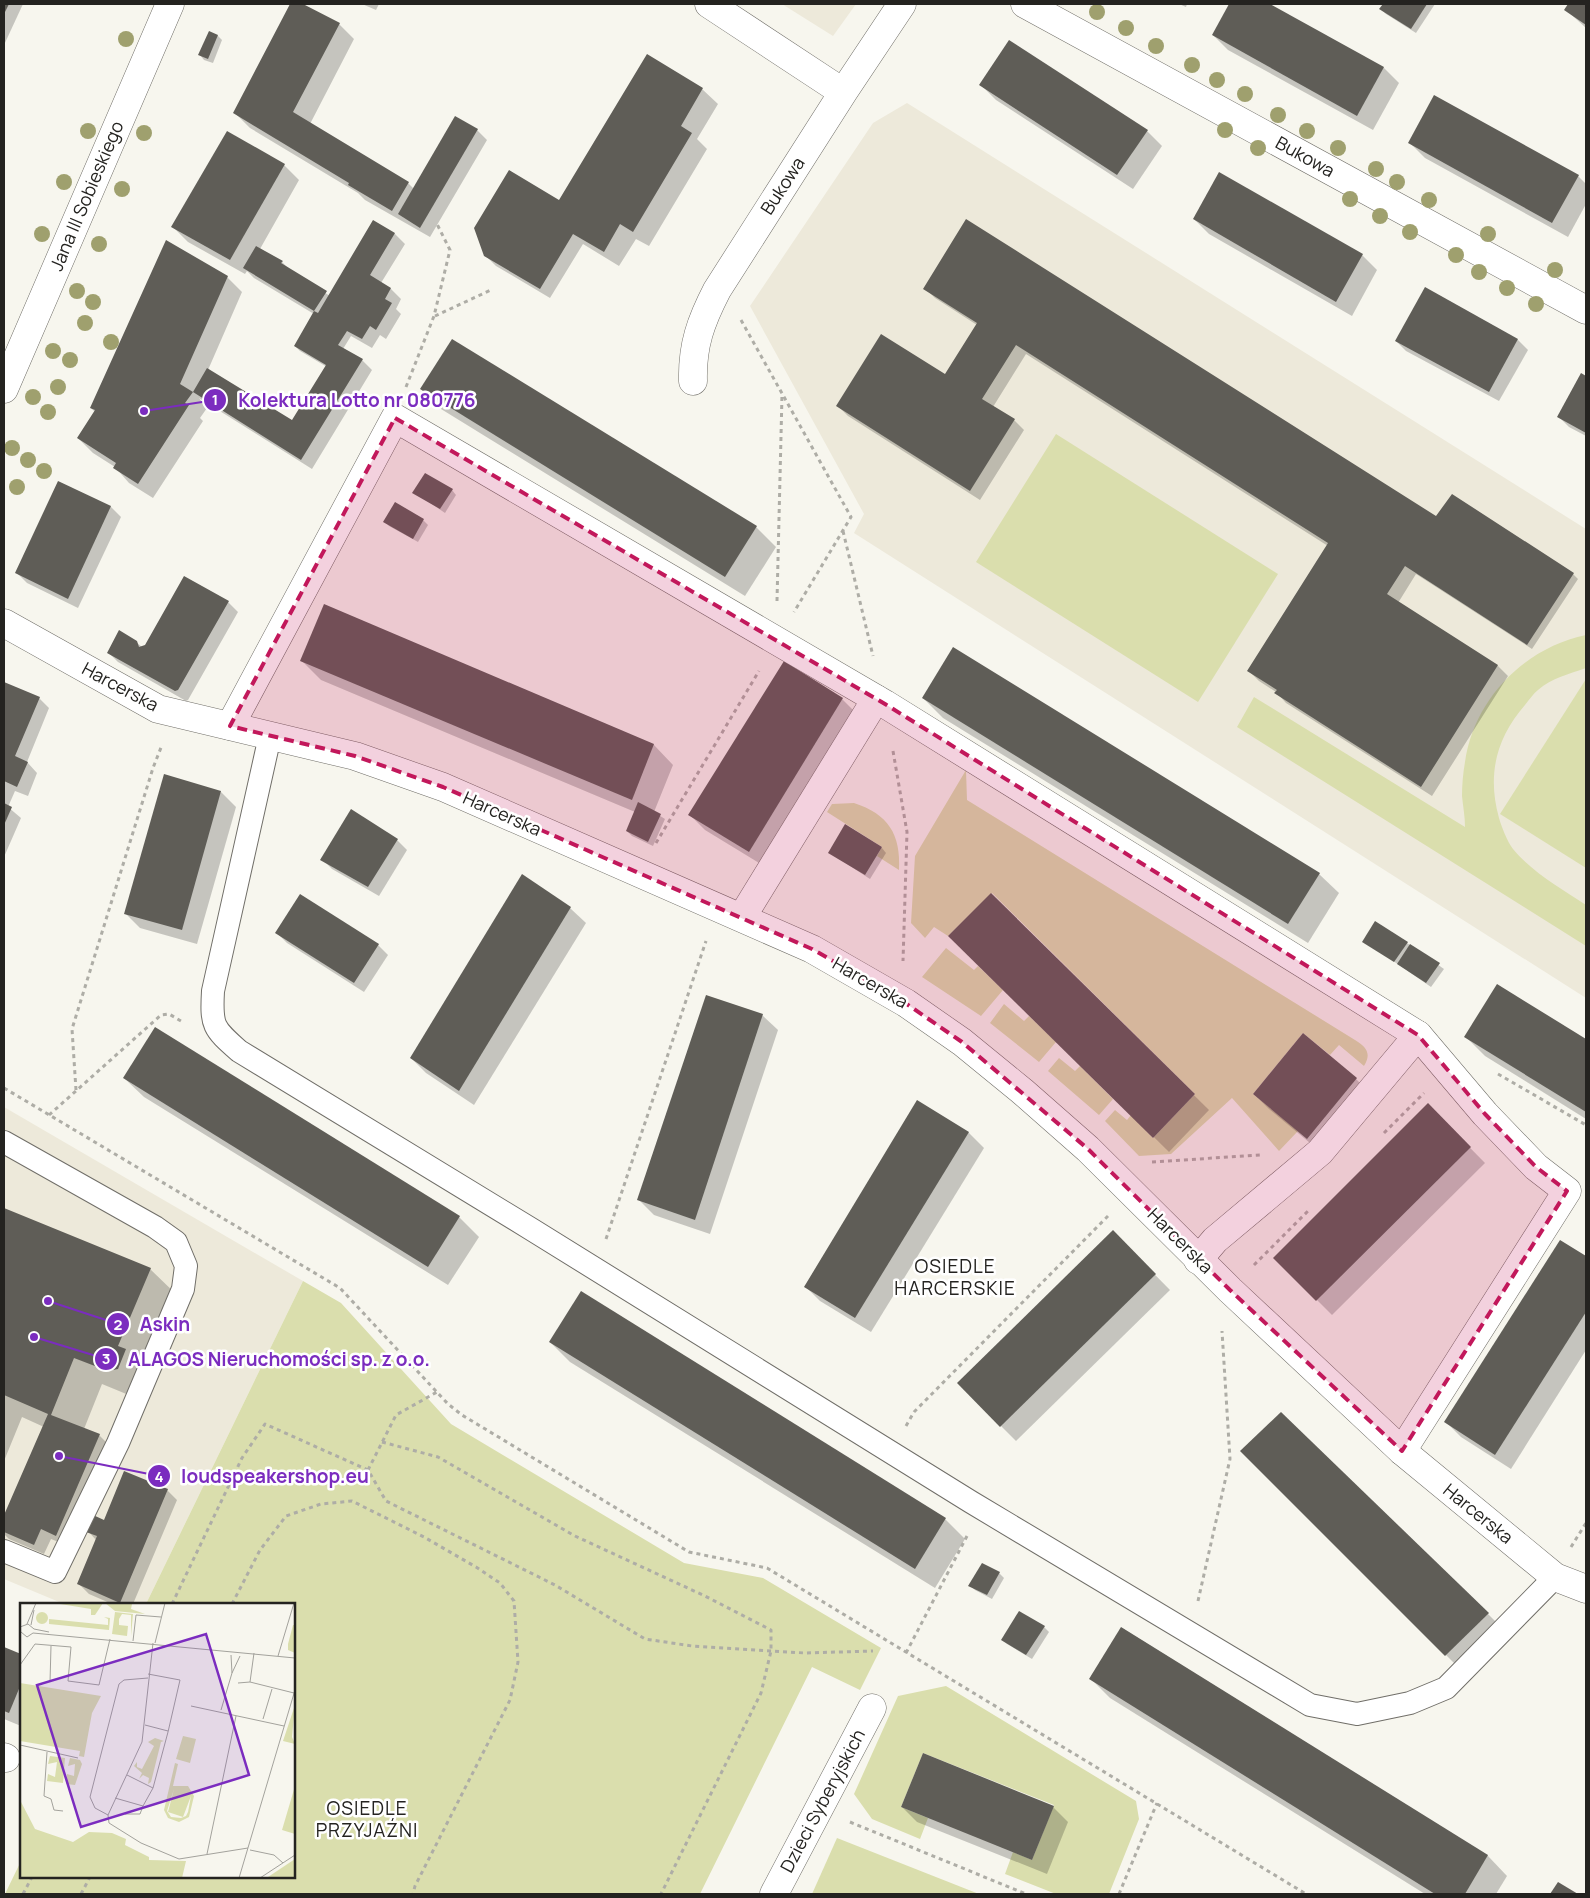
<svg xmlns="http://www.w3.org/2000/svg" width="1590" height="1898" viewBox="0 0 1590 1898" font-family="Manrope,sans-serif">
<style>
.built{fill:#ede9da}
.green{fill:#dadead}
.shadow{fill:#0003}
.building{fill:#5f5d57}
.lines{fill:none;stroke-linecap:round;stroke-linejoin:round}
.lane-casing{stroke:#706e68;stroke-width:24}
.street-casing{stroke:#706e68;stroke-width:29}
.secondary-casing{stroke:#706e68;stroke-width:29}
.path{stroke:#aeada6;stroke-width:3;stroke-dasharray:4 4;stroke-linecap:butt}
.lane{stroke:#fff;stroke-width:22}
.street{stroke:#fff;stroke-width:28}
.secondary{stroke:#fff;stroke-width:28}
.tree{fill:#9fa06e}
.marked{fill:#c2185b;fill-opacity:0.2;stroke:#c2185b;stroke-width:4;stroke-dasharray:10 6;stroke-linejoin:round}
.labels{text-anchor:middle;stroke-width:5;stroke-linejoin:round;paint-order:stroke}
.street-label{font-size:18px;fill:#242320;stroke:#fff}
.neighbourhood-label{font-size:19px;letter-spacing:1px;fill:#242320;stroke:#fff}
.inset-road{fill:none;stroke:#a3a29c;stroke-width:1}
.view{fill:#7b2cbf;fill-opacity:0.15;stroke:#7b2cbf;stroke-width:2.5}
.inset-edge{fill:none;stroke:#242320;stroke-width:2.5}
.leader{fill:none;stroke:#7b2cbf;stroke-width:2}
.callout-dot{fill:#7b2cbf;stroke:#fff;stroke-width:2}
.mark-label{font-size:15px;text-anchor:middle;font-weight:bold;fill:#fff}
.callout-label{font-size:19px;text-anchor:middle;font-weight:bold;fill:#7b2cbf;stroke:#fff;stroke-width:5;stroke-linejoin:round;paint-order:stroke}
</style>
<rect width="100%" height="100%" fill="#f7f6ee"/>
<g class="built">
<path d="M782,4H856L833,36Z"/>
<path d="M907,103L1586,529V998L854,533L864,514L750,306L873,123Z"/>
<path d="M4,1107L303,1281L146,1604H64L4,1579Z"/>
</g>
<g class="green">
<path d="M1056,434L1278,574L1198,702L976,562Z"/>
<path d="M1586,635V668C1569,674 1552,678 1538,690C1533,694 1529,700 1525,705C1496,738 1487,775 1499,818C1502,828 1507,841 1513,849C1532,872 1562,889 1586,905V946L1237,727L1254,697L1465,827C1465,817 1463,806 1462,796C1462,785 1463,773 1465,762C1474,699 1524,648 1586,635Z"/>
<path d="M1586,679V868L1500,814Z"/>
<path d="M966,770L967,800L1355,1040C1366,1047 1372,1053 1364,1066L1339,1045L1330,1055L1303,1033L1253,1094L1298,1131L1279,1151L1232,1098L1171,1154L1139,1156L1105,1121L1115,1110L1127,1120L1131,1115L1153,1138L1195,1094L992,893L948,936L934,927L925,938L911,923L915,856Z"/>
<path d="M854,803C888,814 901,834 899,870L877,856L882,847L827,812L832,804Z"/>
<path d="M946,948L974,970L978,966L1003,990L981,1016L922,977Z"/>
<path d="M1004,1004L1024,1021L1029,1016L1056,1042L1039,1062L990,1023Z"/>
<path d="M1059,1058L1075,1071L1080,1066L1113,1099L1099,1115L1048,1071Z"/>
<path d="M303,1281L341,1303L451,1424L684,1563L763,1578L881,1648L860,1690L812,1667L700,1894H5L21,1861V1877H294V1604H146Z"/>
<path d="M946,1686L1136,1801L1139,1819L1109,1894H1056L1005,1874L1013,1852L1032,1860L1054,1805L923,1753L901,1807L928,1818L920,1839L872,1819L854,1794L898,1696Z"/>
<path d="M837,1838L979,1894H812Z"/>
</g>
<g class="shadow">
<path d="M4,4H23L4,45Z"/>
<path d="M291,4H300L339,24L354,39L310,124L408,183L414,189L477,130L487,140L430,237L365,200L358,193L250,128L235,113Z"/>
<path d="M362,4H379L376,10Z"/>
<path d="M1179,4H1187L1186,7Z"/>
<path d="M1230,4H1267L1384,68L1399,83L1373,130L1228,50L1213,35Z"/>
<path d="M1384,4H1435L1416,33L1386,14L1381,9Z"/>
<path d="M1569,4H1586V28L1565,9Z"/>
<path d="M209,32L218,36L222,40L213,63L204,60L200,55Z"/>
<path d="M647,56L702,89L718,104L697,139L707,149L649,246L636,239L619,266L583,244L550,298L496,266L485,255L559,202Z"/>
<path d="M981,85L1147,131L1162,146L1133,189L996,100Z"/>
<path d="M1435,97L1578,176L1586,184V204L1568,237L1425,158L1410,143Z"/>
<path d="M284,165L299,180L260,249L282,262L290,270L330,296L373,221L395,234L405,244L381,283L391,289L401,299L396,309L401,314L386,339L380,335L372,348L351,336L343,349L362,360L372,370L312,469L199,398L207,408L200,418L203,421L153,498L129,483L115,467L93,453L78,438L95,412L91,408L227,277L242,292L208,370L292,422L327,367L300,351L295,346L314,314L254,278L247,271L245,274L188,242L173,227Z"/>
<path d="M1194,219L1362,255L1377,270L1352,316L1209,234Z"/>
<path d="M925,288L1435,517L1573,574L1578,579L1532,649L1416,574L1398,603L1498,666L1508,676L1432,796L1286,703L1276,692L1259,681L1249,671L1328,546L1026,354L993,407L1014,420L1024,430L980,500L848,416L838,406L945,376L977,325L935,298Z"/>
<path d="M1518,340L1528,350L1499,401L1406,351L1396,341Z"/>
<path d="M1581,375L1586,377V436L1569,427L1559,417Z"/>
<path d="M421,389L756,527L776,547L745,596L441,409Z"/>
<path d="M59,482L111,507L121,517L78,608L27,583L17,573Z"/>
<path d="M452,490L456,495L445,513L414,492Z"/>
<path d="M395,504L423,520L428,525L418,542L389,526L384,521Z"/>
<path d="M228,602L238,612L188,700L186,701L118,662L108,652L136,642L142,647Z"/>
<path d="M302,661L654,745L673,765L654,812L665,819L653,846L632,836L627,831L635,812L321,680Z"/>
<path d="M784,663L842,699L857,714L764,866L705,830L690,815Z"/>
<path d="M4,683L39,698L49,708L27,762L37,773L28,796L15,791L8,807L21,818L4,857Z"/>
<path d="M923,698L1319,874L1339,893L1308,943L943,718Z"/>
<path d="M221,792L236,807L197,944L140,928L125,913Z"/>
<path d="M846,826L882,848L886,853L870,879L830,853Z"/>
<path d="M397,840L407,850L379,896L332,869L322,859Z"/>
<path d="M523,876L570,908L586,923L474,1105L426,1073L411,1058Z"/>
<path d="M991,895L1209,1110L1169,1152L950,936Z"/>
<path d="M277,933L378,945L388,955L364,992L287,943Z"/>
<path d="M1364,941L1407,943L1444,969L1431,987Z"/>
<path d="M1497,985L1586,1041V1119L1485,1056L1466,1037Z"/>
<path d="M762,1015L778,1030L710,1234L654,1215L639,1200Z"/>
<path d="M124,1078L459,1217L479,1237L448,1285L144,1097Z"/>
<path d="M1356,1079L1371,1094L1322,1153L1269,1109L1254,1094Z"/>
<path d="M918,1102L969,1133L984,1148L871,1332L820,1301L805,1286Z"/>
<path d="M1428,1105L1485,1163L1332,1315L1275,1258Z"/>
<path d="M4,1209L150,1269L178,1296L136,1398L102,1384L84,1429L99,1435L109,1445L66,1545L51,1539L44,1554L9,1539L4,1534V1518L44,1427L22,1417L4,1461Z"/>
<path d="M1113,1232L1170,1290L1016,1441L958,1383Z"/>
<path d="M1561,1241L1586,1258V1350L1511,1469L1461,1437L1446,1422Z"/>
<path d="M581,1293L945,1519L965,1539L935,1588L570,1362L550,1342Z"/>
<path d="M1242,1451L1488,1614L1503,1629L1461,1670Z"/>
<path d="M167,1490L177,1500L133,1604H112L89,1594L79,1584L96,1540L88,1531Z"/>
<path d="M999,1573L1004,1578L992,1599L975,1590L970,1585Z"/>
<path d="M1044,1627L1049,1632L1032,1659L1007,1644L1002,1640Z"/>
<path d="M1122,1628L1488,1856L1507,1876L1496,1894H1425L1110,1698L1090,1678Z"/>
<path d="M4,1648L21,1656V1726L4,1719Z"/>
<path d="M902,1807H1053L1068,1822L1047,1874L917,1822Z"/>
</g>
<g class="building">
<path d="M4,4H9L4,14Z"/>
<path d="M290,4H303L340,23L293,112L409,182L392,211L348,185L349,183L233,113Z"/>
<path d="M1229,4H1270L1384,67L1357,116L1212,35Z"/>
<path d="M1383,4H1427L1411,29L1379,9Z"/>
<path d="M1568,4H1586V25L1564,10Z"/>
<path d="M209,31L218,35L208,59L198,55Z"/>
<path d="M1009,40L1148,130L1117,175L979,85Z"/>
<path d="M647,54L703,88L681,126L692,133L633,232L620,224L604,252L573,234L540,289L484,256L474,228L509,170L559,200Z"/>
<path d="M1434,95L1579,175L1552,223L1408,143Z"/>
<path d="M455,116L478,129L420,228L398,214Z"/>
<path d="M227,131L285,164L230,260L171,227Z"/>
<path d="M1219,172L1363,254L1336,302L1193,219Z"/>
<path d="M966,219L1436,516L1452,494L1574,573L1527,645L1405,566L1387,594L1498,665L1421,787L1274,693L1277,690L1247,671L1328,543L1016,345L982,399L1015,419L970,491L836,406L881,334L945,374L977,323L923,289Z"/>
<path d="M373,220L395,233L370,275L391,288L385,299L392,303L376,330L370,326L362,339L347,331L338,345L363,359L301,460L193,392L207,368L292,420L326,365L294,346L314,311L318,313Z"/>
<path d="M166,240L228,276L180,384L193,392L185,403L189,405L138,484L113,468L116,463L77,438L95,410L90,408Z"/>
<path d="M256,246L283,261L281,263L327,291L314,311L243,268Z"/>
<path d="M1425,287L1518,339L1489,392L1395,341Z"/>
<path d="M452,339L757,526L725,577L420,389Z"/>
<path d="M1581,373L1586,376V433L1557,417Z"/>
<path d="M425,473L453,489L440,509L412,493Z"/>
<path d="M58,481L111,506L68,599L15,573Z"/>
<path d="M395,502L424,519L413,539L383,522Z"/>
<path d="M184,576L229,601L178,690L175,691L107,653L119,630L137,641L139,647L145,645Z"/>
<path d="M324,604L654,744L632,800L300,661Z"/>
<path d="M953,647L1320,873L1288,924L922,698Z"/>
<path d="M784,661L843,698L749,852L688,815Z"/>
<path d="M4,682L40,697L15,756L28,762L17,787L4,781Z"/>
<path d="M164,774L221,791L182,930L124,914Z"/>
<path d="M638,802L661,814L648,842L626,831Z"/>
<path d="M4,803L12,807L4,825Z"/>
<path d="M351,809L398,839L368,887L320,860Z"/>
<path d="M845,824L882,847L865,875L828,853Z"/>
<path d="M522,874L571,907L459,1091L410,1058Z"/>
<path d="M991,893L1195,1094L1153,1138L948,936Z"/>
<path d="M300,894L379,944L354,983L275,933Z"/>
<path d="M1375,921L1408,942L1394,962L1362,942Z"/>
<path d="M1410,944L1440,963L1426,983L1397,964Z"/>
<path d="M1497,984L1586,1039V1112L1464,1037Z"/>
<path d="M706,995L763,1014L695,1220L637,1200Z"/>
<path d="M155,1027L460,1216L428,1267L123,1078Z"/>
<path d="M1303,1033L1357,1078L1307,1139L1253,1094Z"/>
<path d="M917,1100L969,1132L855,1318L804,1287Z"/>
<path d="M1428,1103L1471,1147L1316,1301L1273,1258Z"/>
<path d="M4,1208L151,1268L118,1346L126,1349L118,1369L108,1371L74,1358L51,1415L100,1434L56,1536L41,1529L34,1545L4,1532V1515L48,1414L4,1395Z"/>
<path d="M1113,1230L1156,1274L1000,1427L957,1383Z"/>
<path d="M1560,1240L1586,1256V1312L1495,1455L1444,1422Z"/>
<path d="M581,1291L946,1518L915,1569L549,1342Z"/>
<path d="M1281,1412L1489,1613L1445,1656L1240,1451Z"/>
<path d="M124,1471L168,1489L120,1603L77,1584L97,1536L86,1532L93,1515L104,1520Z"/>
<path d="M982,1563L1000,1572L987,1595L968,1586Z"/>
<path d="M1019,1611L1045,1626L1026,1655L1001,1640Z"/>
<path d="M1121,1627L1488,1855L1465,1894H1435L1089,1679Z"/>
<path d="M4,1647L21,1654V1684L9,1713L4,1711Z"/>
<path d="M923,1753L1054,1806L1032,1860L901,1807Z"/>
<path d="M1558,1882L1578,1894H1550Z"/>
</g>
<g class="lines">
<g class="lane-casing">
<g id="lane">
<path d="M270,736L213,991C211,1026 213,1028 239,1051L531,1229L971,1502L1310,1705L1357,1714L1410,1703L1446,1688L1555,1577"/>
<path d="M4,1142L155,1227L176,1242L186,1266L183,1289L118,1443L55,1572L4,1551"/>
</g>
</g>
<g class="street-casing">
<g id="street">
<path d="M709,4L832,85"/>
<path d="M1025,4L1586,310"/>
<path d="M693,381C692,345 701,321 717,290L844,91L902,4"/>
<path d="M4,623L158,709L355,756L443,787L812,949L906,1003L962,1042L1022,1091L1088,1149L1230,1290L1402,1451L1555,1577L1586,1589"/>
<path d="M230,726L395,418L885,704L1418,1035L1485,1114L1536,1167L1567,1191L1402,1451"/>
<path d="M742,917L876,699"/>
<path d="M1198,1260L1215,1240L1320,1152L1418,1035"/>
<path d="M4,1757L6,1758"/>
<path d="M774,1894L872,1708"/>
</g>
</g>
<g class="secondary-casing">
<path id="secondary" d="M4,389L170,4"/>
</g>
<g class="path">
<path d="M435,316L493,289"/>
<path d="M741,320L851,517L794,612"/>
<path d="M406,387L434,316L450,250L437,224"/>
<path d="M843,531L873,656"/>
<path d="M777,601L782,395"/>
<path d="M893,751L907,832L903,961"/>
<path d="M656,843L759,671"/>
<path d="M1498,1074L1586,1125"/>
<path d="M4,1088L340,1288L448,1404L462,1415L689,1552L767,1568L1306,1894"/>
<path d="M76,1090L72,1029L153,768L162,745"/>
<path d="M49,1115L161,1015L169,1014L181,1021"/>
<path d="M1384,1133L1424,1093"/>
<path d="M1152,1162L1260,1155"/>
<path d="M606,1239L706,941"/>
<path d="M1254,1265L1308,1211"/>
<path d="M906,1426L914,1412L1108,1216"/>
<path d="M382,1442L438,1457L575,1536L705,1596L771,1630V1651L761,1693L661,1894"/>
<path d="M368,1470L396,1415L437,1392"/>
<path d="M1571,1547L1586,1523"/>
<path d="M1198,1601L1230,1459L1222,1331"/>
<path d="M172,1604L242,1458L265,1424L368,1470L386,1501L555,1585L645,1639L692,1646L805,1653L873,1651"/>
<path d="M232,1604L260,1550L286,1516L321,1504L352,1501L424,1537L476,1567L500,1583L514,1601L518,1662L510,1700L415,1886L413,1894"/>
<path d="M906,1653L967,1536"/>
<path d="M850,1822L1026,1894"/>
<path d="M23,1894L32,1877"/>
<path d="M81,1894L90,1877"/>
<path d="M1119,1894L1157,1803"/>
</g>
<use href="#lane" class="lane"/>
<use href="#street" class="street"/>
<use href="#secondary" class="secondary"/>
</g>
<g class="tree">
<circle cx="1097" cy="12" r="8"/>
<circle cx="1126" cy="28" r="8"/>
<circle cx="126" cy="39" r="8"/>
<circle cx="1156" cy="46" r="8"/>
<circle cx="1192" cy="65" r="8"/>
<circle cx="1217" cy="80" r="8"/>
<circle cx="1245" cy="94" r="8"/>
<circle cx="1278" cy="115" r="8"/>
<circle cx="1225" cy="130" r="8"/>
<circle cx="88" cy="131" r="8"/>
<circle cx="1307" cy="131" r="8"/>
<circle cx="144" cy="133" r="8"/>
<circle cx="1258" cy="148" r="8"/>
<circle cx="1338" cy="148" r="8"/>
<circle cx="1376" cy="169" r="8"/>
<circle cx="64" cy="182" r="8"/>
<circle cx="1397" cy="182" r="8"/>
<circle cx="122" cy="189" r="8"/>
<circle cx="1350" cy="199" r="8"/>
<circle cx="1429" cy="200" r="8"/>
<circle cx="1380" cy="216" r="8"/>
<circle cx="1410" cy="232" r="8"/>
<circle cx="42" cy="234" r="8"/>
<circle cx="1488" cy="234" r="8"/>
<circle cx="99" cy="244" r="8"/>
<circle cx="1456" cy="255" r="8"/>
<circle cx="1555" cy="270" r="8"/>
<circle cx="1479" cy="272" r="8"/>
<circle cx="1507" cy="288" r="8"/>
<circle cx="77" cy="291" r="8"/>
<circle cx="93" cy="302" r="8"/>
<circle cx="1536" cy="304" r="8"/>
<circle cx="85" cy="323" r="8"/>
<circle cx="111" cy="342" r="8"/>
<circle cx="53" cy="351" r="8"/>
<circle cx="70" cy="360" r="8"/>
<circle cx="58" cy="387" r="8"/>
<circle cx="33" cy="397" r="8"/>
<circle cx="48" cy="412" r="8"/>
<circle cx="12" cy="448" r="8"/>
<circle cx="28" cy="460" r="8"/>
<circle cx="44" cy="471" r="8"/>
<circle cx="17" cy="487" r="8"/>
</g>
<path class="marked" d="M395,418L885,704L1418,1035L1485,1114L1536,1167L1567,1191L1402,1451L1230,1290L1088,1149L962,1042L895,996L812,949L443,787L355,756L230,726Z"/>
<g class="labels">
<g class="street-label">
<text transform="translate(1305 157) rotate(29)" y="6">Bukowa</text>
<text transform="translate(783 186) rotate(-57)" y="6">Bukowa</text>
<text transform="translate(87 196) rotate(-67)" y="6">Jana III Sobieskiego</text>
<text transform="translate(120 687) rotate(28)" y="6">Harcerska</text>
<text transform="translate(502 814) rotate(24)" y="6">Harcerska</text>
<text transform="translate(870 983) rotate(30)" y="6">Harcerska</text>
<text transform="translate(1180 1241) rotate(45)" y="6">Harcerska</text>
<text transform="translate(1478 1514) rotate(39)" y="6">Harcerska</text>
<text transform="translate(823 1801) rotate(-62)" y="6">Dzieci Syberyjskich</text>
</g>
<g class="neighbourhood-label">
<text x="955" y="1273">OSIEDLE<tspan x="955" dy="22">HARCERSKIE</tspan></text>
<text x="367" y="1815">OSIEDLE<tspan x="367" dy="22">PRZYJAŹNI</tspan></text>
</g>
</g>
<g transform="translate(20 1603)">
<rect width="275" height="275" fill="#f7f6ee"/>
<path d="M34,0H83L75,12H71V6ZM85,0L112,1L111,6L125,11L95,8ZM16 15a6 6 0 1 1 12 0a6 6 0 1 1-12 0ZM95,9L113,11L111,33V12L102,11L99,16V22L108,23L107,33L92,31ZM84,14L90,15L89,27L29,21V16L88,22V16ZM273,22H275V50L268,47V41ZM0,80L81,93L72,110L64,154L59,153L60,148L0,138ZM275,102L272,134L275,141L263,138ZM163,133L176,136L170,160L156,156ZM135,135L144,138L141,139L131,179L128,181L129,175L123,172L119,176L122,170L114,163L117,159V164L122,166L134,143L128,139ZM30,153L45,155L43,180L27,178L28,171L35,174L37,159L28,161ZM50,155L60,157L62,161L55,182L46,181L47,171L54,173L55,161L48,163ZM155,160L158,161L153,183H168L174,193L169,214L159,219L148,215L144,207ZM154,186L148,209L163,214L171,193L168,209L166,213L161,215L151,214L147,208ZM275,183V231L262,227ZM0,197L15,226L53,239L69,229L92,230L106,236L105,242L129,254V257L166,258L162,275H0ZM275,256V275H248V274Z" fill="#dadead" fill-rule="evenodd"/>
<path class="inset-road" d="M7,21L16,0M11,22L14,7M0,24L8,21L14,26M14,26L29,29M1,29L7,34L13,30M13,30L275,55M113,38L116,12L141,14M133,40L122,139L88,212L89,220L121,240L159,256L228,245M135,40L145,0M258,53L274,0M0,62L15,41L51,44L48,78L79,82L90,36M212,70L220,53M30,79L31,43M230,79L234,50M218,80L230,79L274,90M171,103L264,123M201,107L212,70L211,52M243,116L252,86M125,122L148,128M0,142L58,155M27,149L24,193L31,196L34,207L43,208M107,172L133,185M95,195L123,203L133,185L148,129L160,77L128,71M105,211H120L123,203M88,212L75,205L70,194L99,81L104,77L128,75M230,247L254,252L263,260M187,251L216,113M219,275L275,87M240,275L275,252"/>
<path class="view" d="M186,31L229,172L61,224L17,82Z"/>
<rect width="275" height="275" class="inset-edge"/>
</g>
<path class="leader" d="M144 411L215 400M48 1301L118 1324M34 1337L106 1359M59 1456L159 1476"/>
<g class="callout-dot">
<circle cx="144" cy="411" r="5"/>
<circle cx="48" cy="1301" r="5"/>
<circle cx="34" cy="1337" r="5"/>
<circle cx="59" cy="1456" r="5"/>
<circle cx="215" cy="400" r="12"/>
<circle cx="118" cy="1324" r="12"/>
<circle cx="106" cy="1359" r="12"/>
<circle cx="159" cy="1476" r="12"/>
</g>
<g class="mark-label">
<text x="215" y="405">1</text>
<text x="118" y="1330">2</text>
<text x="106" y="1364">3</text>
<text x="159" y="1482">4</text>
</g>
<g class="callout-label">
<text x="357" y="407">Kolektura Lotto nr 080776</text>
<text x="165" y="1331">Askin</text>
<text x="279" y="1366">ALAGOS Nieruchomości sp. z o.o.</text>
<text x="275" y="1483">loudspeakershop.eu</text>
</g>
<rect width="1590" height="1898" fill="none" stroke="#242320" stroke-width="10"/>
</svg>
